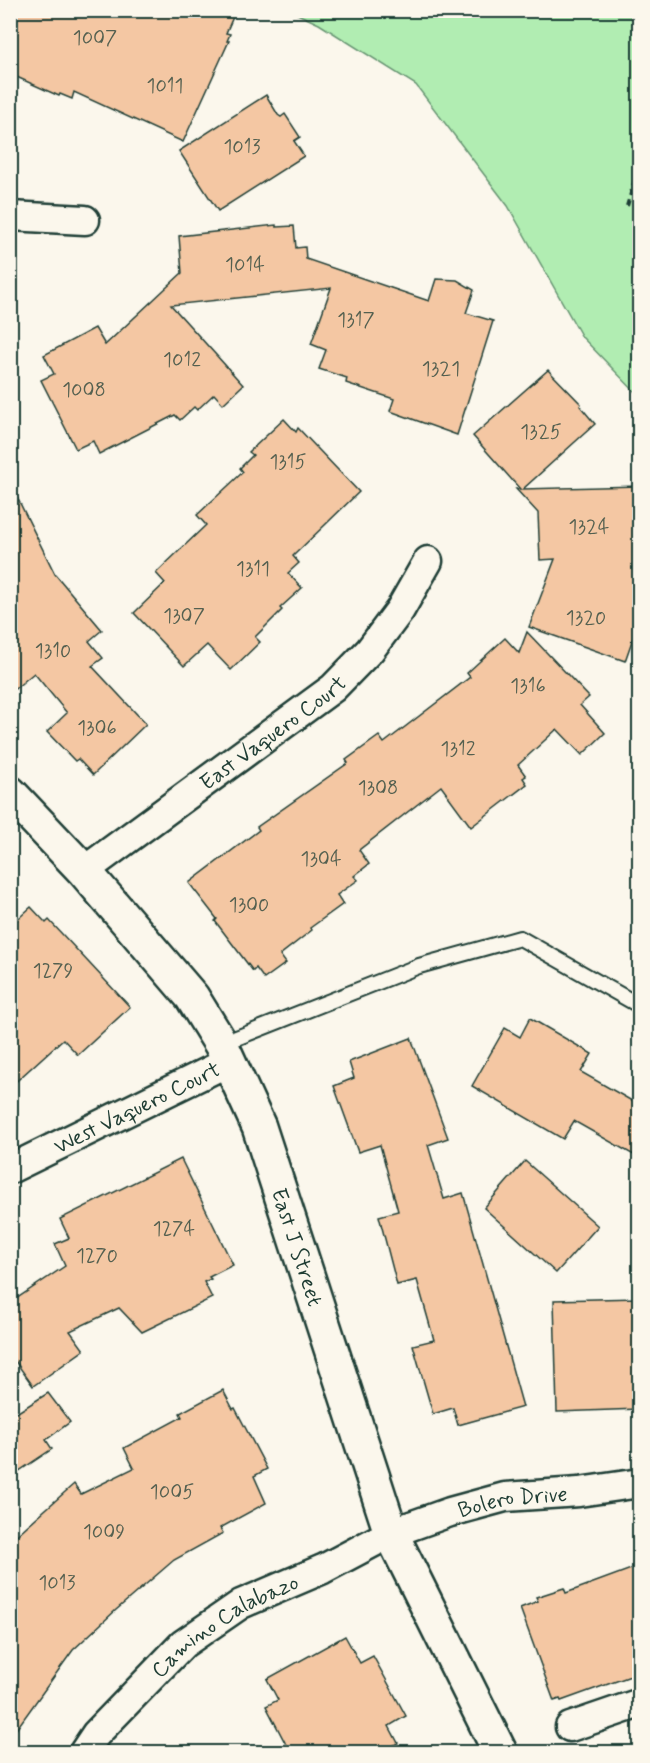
<svg xmlns="http://www.w3.org/2000/svg" width="650" height="1763" viewBox="0 0 650 1763" font-family="Mynerve,sans-serif">
<style>
.green{fill:#b1edb2;stroke:#689573;stroke-width:1.5}
.building{fill:#f4c7a3;stroke:#1f3d34;stroke-width:1.5}
.lines{fill:none;stroke-linecap:round;stroke-linejoin:round}
.lane-casing{stroke:#1f3d34;stroke-width:18}
.street-casing{stroke:#1f3d34;stroke-width:33}
.secondary-casing{stroke:#1f3d34;stroke-width:38}
.path{stroke:#1f3d34;stroke-width:4;stroke-dasharray:6 4.5;stroke-linecap:butt}
.lane{stroke:#fbf7ec;stroke-width:14}
.street{stroke:#fbf7ec;stroke-width:28}
.secondary{stroke:#fbf7ec;stroke-width:33}
.labels{text-anchor:middle;stroke-width:6;stroke-linejoin:round;paint-order:stroke}
.number-label{font-size:20px;fill:#546050}
.street-label{font-size:22px;fill:#1f3d34;stroke:#fbf7ec}
</style>
<rect width="100%" height="100%" fill="#fbf7ec"/>
<filter id="ink" filterUnits="userSpaceOnUse"><feTurbulence type="fractalNoise" baseFrequency=".0167" numOctaves="2"/><feDisplacementMap in="SourceGraphic" scale="12" xChannelSelector="R" yChannelSelector="G"/><feConvolveMatrix kernelMatrix="1 2 1 2 8 2 1 2 1" color-interpolation-filters="sRGB"/></filter>
<g filter="url(#ink)">
<path class="green" d="M291,11H639V396L582,337L508,206L416,85L319,24Z"/>
<g class="building">
<path d="M10,10H236L226,33L230,34L227,41H229L183,142L74,92L72,99L60,94L59,96L10,74Z"/>
<path d="M266,95L278,115L281,117L285,114L300,137L294,141L304,156L218,211L179,151Z"/>
<path d="M276,225V227L294,226L296,248L305,247L306,259L429,301L436,279L457,280L474,290L466,313L493,321L457,435L390,411L394,399L346,383L347,378L319,369L326,350L311,344L331,288L171,305L243,385L223,404L214,394L197,410L194,407L180,420L175,415L99,454L93,441L76,449L41,380L54,374L44,355L95,328L105,345L182,273L179,236Z"/>
<path d="M548,370L581,404L580,406L595,424L523,489L639,486V641L633,638L625,661L529,627L555,559L540,560L538,513L516,489H520L473,436Z"/>
<path d="M284,419L296,432L298,428L359,492L293,556L299,563L288,573L302,588L280,608L282,610L255,637L260,642L231,670L207,645L184,666L134,613L165,583L156,573L206,525L197,515L243,472L240,468L253,455L249,452Z"/>
<path d="M10,483L55,574L102,630L89,641L103,658L92,666L146,724L93,775L78,759L75,761L47,732L67,713L34,673L10,693Z"/>
<path d="M527,632L589,697L580,705L605,733L582,755L557,729L518,765L526,776L523,778L527,784L471,827L441,786L359,850L369,864L354,876L358,880L337,895L343,904L310,928L312,930L280,955L286,963L264,979L256,968L253,971L215,921L217,919L189,883L259,830L257,827L348,763L346,760L379,736L384,743L470,677L467,673L505,638L519,653Z"/>
<path d="M31,907L46,923L49,920L130,1007L78,1055L63,1039L10,1087V926Z"/>
<path d="M530,1018L592,1054L581,1072L639,1105V1158L574,1121L563,1139L472,1086L505,1028L520,1037Z"/>
<path d="M411,1038L448,1138L428,1145L444,1199L463,1193L523,1407L458,1425L453,1408L433,1414L413,1345L434,1340L417,1280L397,1285L379,1216L398,1211L380,1145L358,1152L334,1086L354,1078L349,1062Z"/>
<path d="M181,1159L233,1265L209,1277L211,1279L204,1282L212,1298L142,1332L119,1308L70,1331L84,1350L33,1386L10,1354V1303L65,1266L55,1244L69,1238L60,1219Z"/>
<path d="M525,1161L598,1226L556,1273L484,1208Z"/>
<path d="M639,1298V1409L557,1412L554,1300Z"/>
<path d="M223,1390L233,1409L235,1408L267,1469L254,1476L266,1503L220,1528L223,1533L174,1560L116,1610L73,1650L10,1738V1567L15,1556L10,1551V1541L74,1484L81,1494L134,1468L124,1448L182,1417L180,1413Z"/>
<path d="M48,1393L70,1422L46,1440L52,1449L10,1477V1417Z"/>
<path d="M639,1566V1673L561,1701L560,1699L554,1701L520,1608L538,1601L536,1597L564,1588L566,1593Z"/>
<path d="M345,1636L360,1663L373,1656L406,1716L389,1726L398,1743L381,1752H290L266,1706L278,1700L267,1679Z"/>
</g>
<g class="lines">
<g class="lane-casing">
<path id="lane" d="M221,1044L419,966L520,938L640,1006"/>
</g>
<g class="street-casing">
<g id="street">
<path d="M10,216L85,220"/>
<path id="s1" d="M84,871L333,688L370,650L400,610L428,561"/>
<path id="s2" d="M10,1169L230,1061"/>
<path d="M570,1727L640,1703"/>
<path id="s3" d="M84,1752L96,1734L183,1644L241,1604L323,1569L391,1533L450,1512L505,1497L579,1492L640,1483"/>
</g>
</g>
<g class="secondary-casing">
<g id="secondary">
<path id="s4" d="M10,793L84,871L192,997L221,1044L259,1127L391,1533L500,1752"/>
</g>
</g>
<path class="path" d="M627,206L640,164"/>
<use href="#lane" class="lane"/>
<use href="#street" class="street"/>
<use href="#secondary" class="secondary"/>
</g>
</g>
<g class="labels">
<g class="number-label">
<text x="95" y="44">1007</text>
<text x="165" y="92">1011</text>
<text x="242" y="153">1013</text>
<text x="245" y="271">1014</text>
<text x="356" y="326">1317</text>
<text x="182" y="366">1012</text>
<text x="441" y="375">1321</text>
<text x="84" y="396">1008</text>
<text x="541" y="438">1325</text>
<text x="288" y="468">1315</text>
<text x="589" y="533">1324</text>
<text x="253" y="575">1311</text>
<text x="184" y="622">1307</text>
<text x="586" y="624">1320</text>
<text x="53" y="657">1310</text>
<text x="528" y="692">1316</text>
<text x="97" y="734">1306</text>
<text x="458" y="755">1312</text>
<text x="378" y="794">1308</text>
<text x="321" y="865">1304</text>
<text x="249" y="911">1300</text>
<text x="53" y="977">1279</text>
<text x="174" y="1235">1274</text>
<text x="97" y="1262">1270</text>
<text x="172" y="1498">1005</text>
<text x="104" y="1538">1009</text>
<text x="57" y="1589">1013</text>
</g>
<g class="street-label">
<text dy="8" stroke="none"><textPath href="#s1" startOffset="234">East Vaquero Court</textPath></text>
<text dy="8" stroke="none"><textPath href="#s2" startOffset="141">West Vaquero Court</textPath></text>
<text dy="8" stroke="none"><textPath href="#s4" startOffset="546">East J Street</textPath></text>
<text dy="8" stroke="none"><textPath href="#s3" startOffset="510">Bolero Drive</textPath></text>
<text dy="8" stroke="none"><textPath href="#s3" startOffset="192">Camino Calabazo</textPath></text>
</g>
</g>
<rect width="650" height="1763" fill="none" stroke="#fbf7ec" stroke-width="36"/>
<rect x="18" y="18" width="614" height="1727" fill="none" stroke="#1f3d34" stroke-width="2" filter="url(#ink)"/>
</svg>
